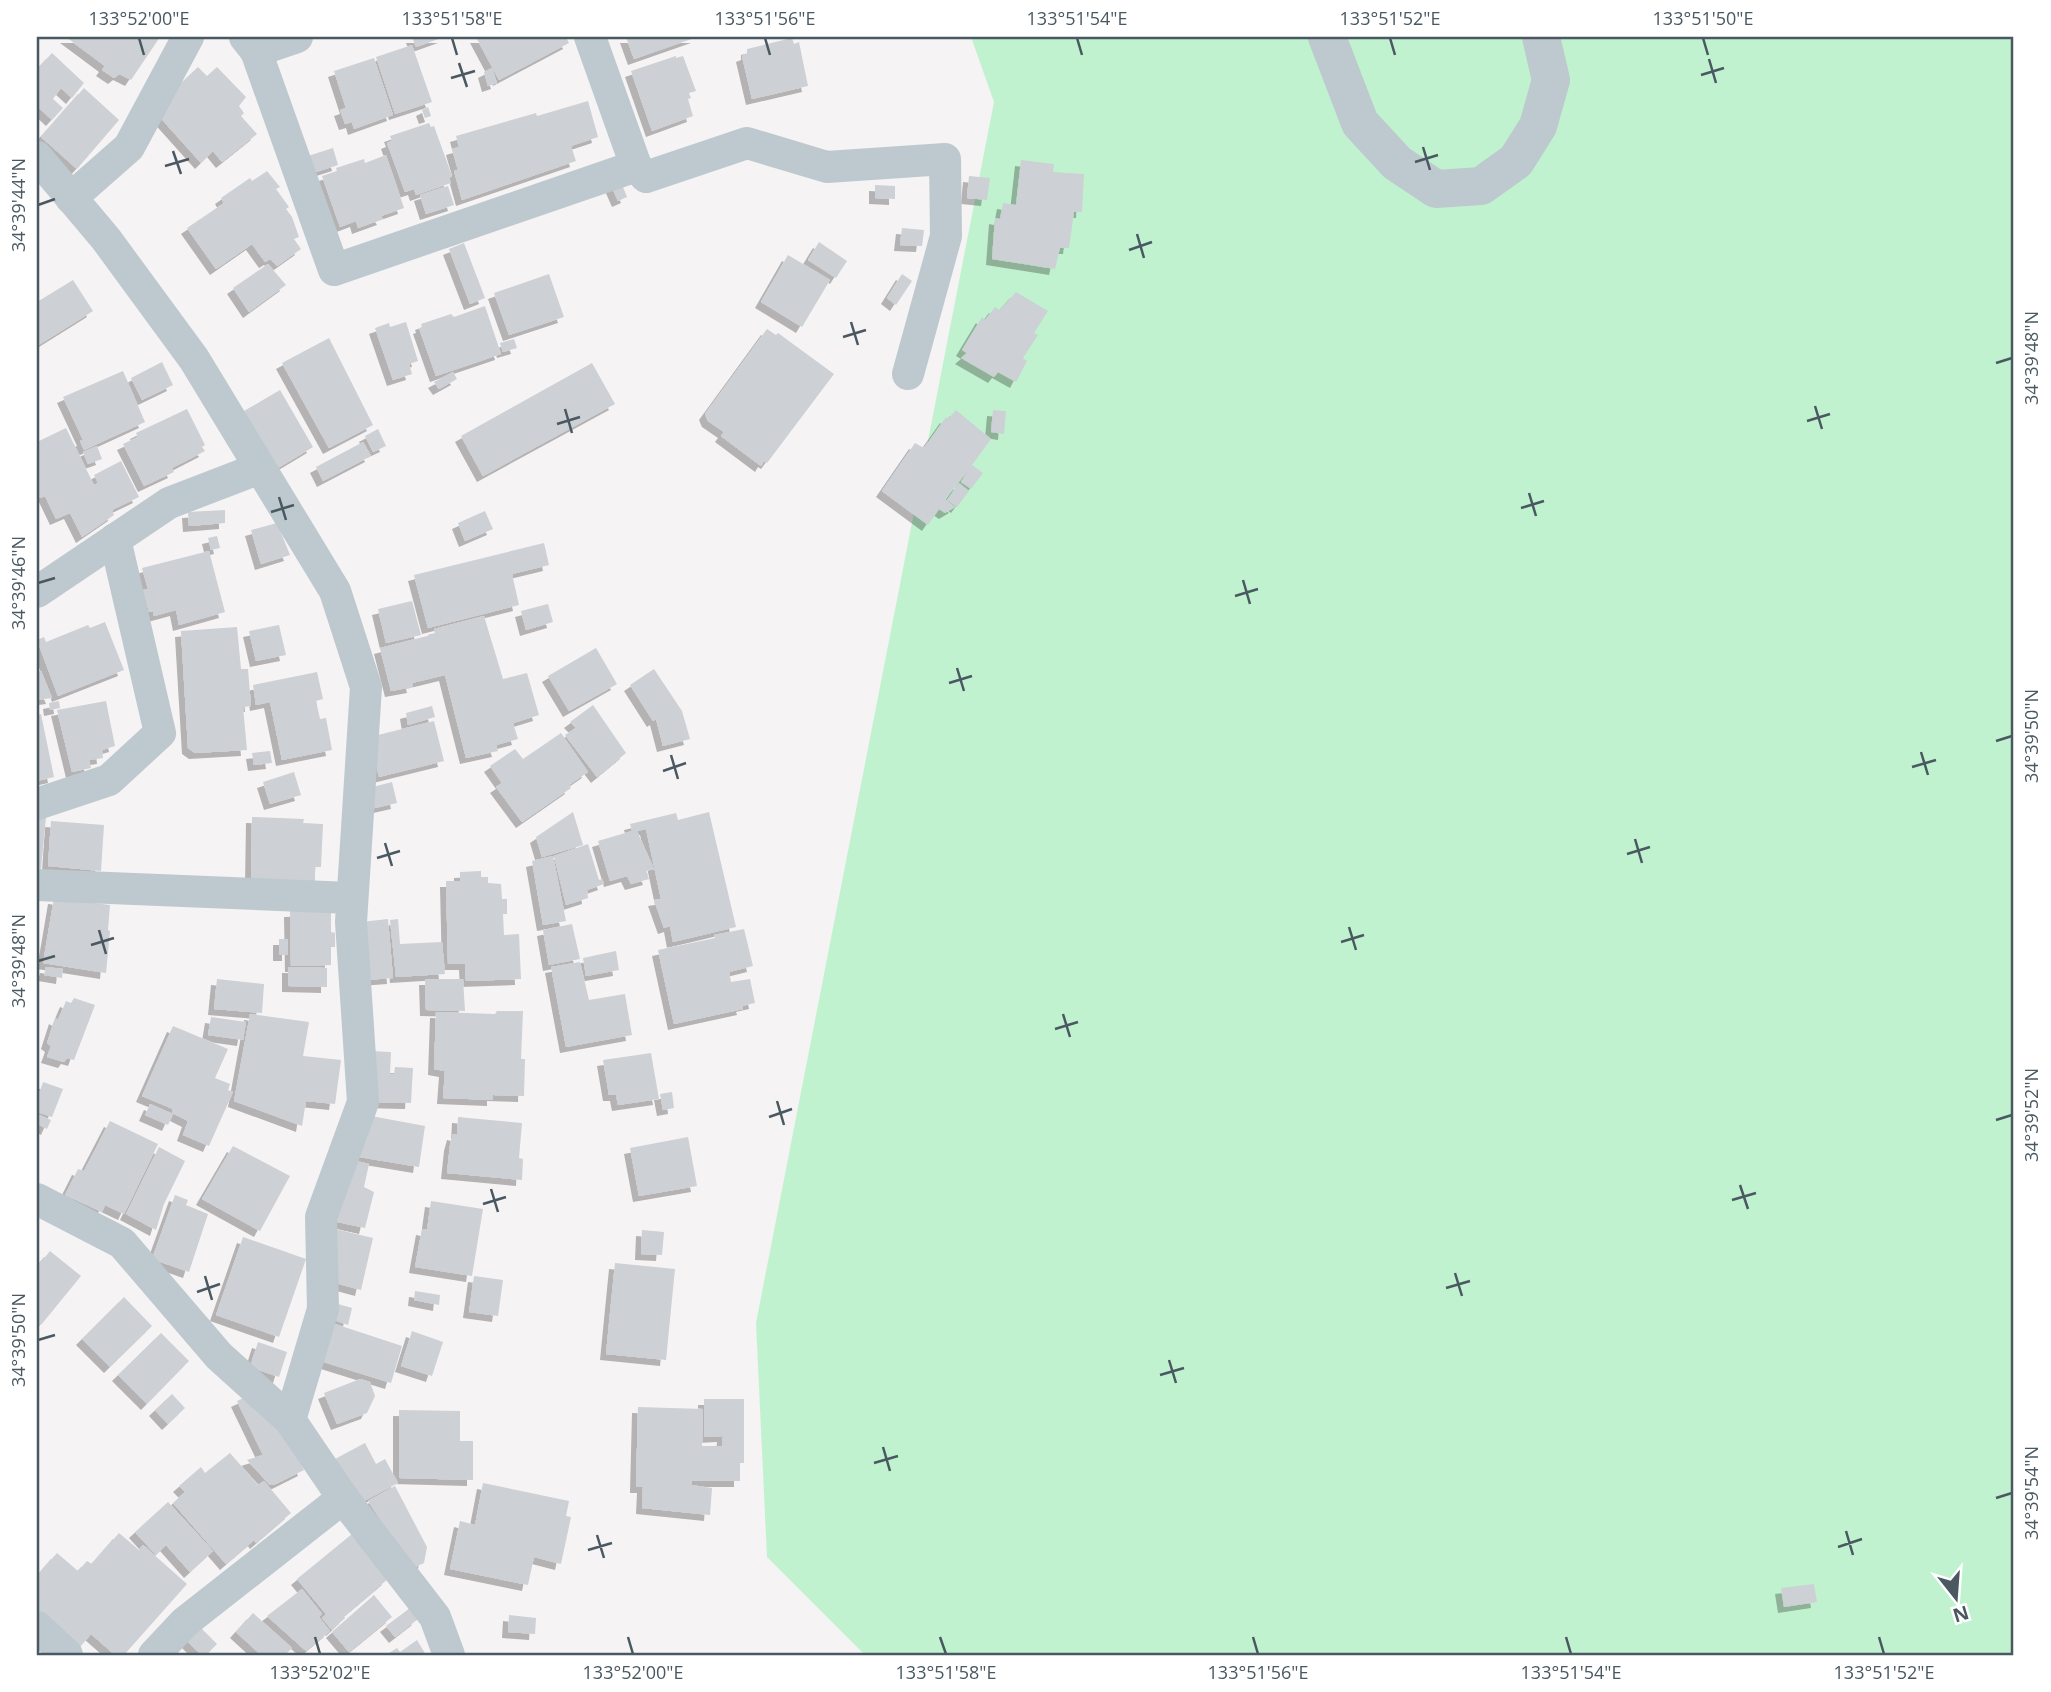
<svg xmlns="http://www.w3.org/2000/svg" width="2051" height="1692" viewBox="0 0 2051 1692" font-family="'Open Sans',sans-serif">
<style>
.green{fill:#c1f2cf}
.building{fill:#cdd0d5;filter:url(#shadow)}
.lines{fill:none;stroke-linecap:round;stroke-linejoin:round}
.minor{stroke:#bdc9cf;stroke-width:32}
.tertiary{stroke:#bdc9cf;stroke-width:38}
.ticks{fill:none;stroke:#495861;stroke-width:2.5}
.neatline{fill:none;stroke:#495861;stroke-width:2.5}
.ticks-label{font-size:18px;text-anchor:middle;fill:#495861}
</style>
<defs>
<filter id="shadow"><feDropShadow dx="-6" dy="6" stdDeviation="0" flood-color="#0004"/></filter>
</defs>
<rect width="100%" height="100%" fill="#f5f3f3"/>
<path class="green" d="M971,37H2014V1655H865L767,1557L756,1323L994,102Z"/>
<g class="building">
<path d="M66,37H160L131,80L119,74L114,78L102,70L105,66Z"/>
<path d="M412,37H444L416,47Z"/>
<path d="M476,37H566L569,43L499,80Z"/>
<path d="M626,37H697L634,59Z"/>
<path d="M792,38L794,44L799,42L808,86L752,99L742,56L747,54V49Z"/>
<path d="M412,45L432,102L395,114L376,57Z"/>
<path d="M52,53L84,83L72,98L61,88L53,99L63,108L52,120L37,106V69Z"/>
<path d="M676,56V58L683,56L696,91L689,93L691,98L688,99L693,116L652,131L631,71Z"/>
<path d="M374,58L393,115L354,129L352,122L345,124L340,110L346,108L334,71Z"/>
<path d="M198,67L207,76L217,67L246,97L239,106L244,113L241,116L257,134L222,162L213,151L201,163L157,114L166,97Z"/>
<path d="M492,68L497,83L488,86L484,72Z"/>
<path d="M84,88L119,120L77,169L41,137Z"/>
<path d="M588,101L598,137L571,146L576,161L462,200L454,171L458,170L452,149L459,147L456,136L536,113L537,116Z"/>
<path d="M428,107L431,116L425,118L422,110Z"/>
<path d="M429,123L431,127L434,126L452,176L449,178L451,183L416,195L414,189L405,192L387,143L392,141L390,136Z"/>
<path d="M333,148L338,165L313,173L308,156Z"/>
<path d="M386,155L404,208L381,216L383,219L358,228L356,221L340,227L322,176L337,171L336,168L364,159L365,163Z"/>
<path d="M1021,160L1054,164L1053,172L1084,174L1082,212H1074L1069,248H1060L1055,269L992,259L995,218L1000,219L1003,203L1016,205Z"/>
<path d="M267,171L280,187L276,189L289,207L286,209L292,217L299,237L294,239L301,249L277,266L270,259L265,262L252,244L216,269L187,228L224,203L221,198L250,178L252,181Z"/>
<path d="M969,176L990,178L987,200L967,198Z"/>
<path d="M621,182L627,197L618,201L611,185Z"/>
<path d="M875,185L895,186V199L875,198Z"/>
<path d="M448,186L454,205L426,214L420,195Z"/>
<path d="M902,228L924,230L922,246L900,245Z"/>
<path d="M819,242L847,261L836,278L808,260Z"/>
<path d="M464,243L485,298L470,304L449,249Z"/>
<path d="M788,255L830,280L802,327L761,302Z"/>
<path d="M268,264L286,285L249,312L233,288Z"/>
<path d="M549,274L564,317L509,335L494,293Z"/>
<path d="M902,274L912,281L896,305L887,298Z"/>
<path d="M73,280L93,311L37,346V302Z"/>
<path d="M1016,292L1048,311L1034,333L1038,335L1023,358L1027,361L1016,382L998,372L994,377L961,358L967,353L962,350L982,317L985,320L995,307L1000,310Z"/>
<path d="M485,306L501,354L436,376L419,328L422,327L421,324L451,314L454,317Z"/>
<path d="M406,322L418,361L409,364L412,374L393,380L375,328L389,323L390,327Z"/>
<path d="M767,329L776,335L778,333L834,374L767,463L764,461L761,466L721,436L724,432L708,421L705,414Z"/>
<path d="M329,338L373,425L329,448L282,363Z"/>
<path d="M514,339L517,348L503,352L500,343Z"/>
<path d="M162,362L173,385L142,400L131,378Z"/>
<path d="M592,363L615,404L483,476L461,436Z"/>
<path d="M123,371L145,422L84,450L80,441L83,440L63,397Z"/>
<path d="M453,372L457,379L439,389L434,382Z"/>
<path d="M280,390L313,447L278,468L244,411Z"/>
<path d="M187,409L205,445L202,447L205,451L172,468L174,472L144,486L123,444L138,437L136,433Z"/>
<path d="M956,410L991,439L972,465L983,473L971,489L961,482L967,472L945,499L955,507L945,513L939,509L928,525L882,491L915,443L924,448L946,417L948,419Z"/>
<path d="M993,410L1006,411L1004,434L991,432Z"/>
<path d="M66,428L94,485L98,483L94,475L121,461L139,497L112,510L114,515L82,537L70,513L56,519L45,496L40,498L37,490V442Z"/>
<path d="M378,429L386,446L373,452L365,436Z"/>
<path d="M363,442L371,456L323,481L316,467Z"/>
<path d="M97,446L102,459L88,464L83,452Z"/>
<path d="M959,483L969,491L957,507L947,500Z"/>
<path d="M225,510V523L189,526L188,512Z"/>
<path d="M485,511L493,529L465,541L458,523Z"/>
<path d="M277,523L290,555L261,564L251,530Z"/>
<path d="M217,536L220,548L211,550L208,538Z"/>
<path d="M544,543L549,565L512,574L519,605L428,628L414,575Z"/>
<path d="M209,551L225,612L179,625L176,610L154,616L153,611L149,612L143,590L148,589L142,568Z"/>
<path d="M412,601L421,635L386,643L378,609Z"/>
<path d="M548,604L553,622L526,630L521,611Z"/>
<path d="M484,616L503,679L527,673L539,715L513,723L518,739L496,745L498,751L466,758L445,675L412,683L413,687L391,691L380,648L435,634L434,629Z"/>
<path d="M105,622L124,670L58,696L37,640L44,637L46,642L88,625L90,628Z"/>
<path d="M279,625L286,655L256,661L249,631Z"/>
<path d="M237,627L241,669H248L251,706L243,707L247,750L195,753L188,748L181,631Z"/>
<path d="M596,648L617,684L569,711L548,676Z"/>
<path d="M654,669L682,711L690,739L663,746L656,719L653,721L630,685Z"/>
<path d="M41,671L52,698L37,700V672Z"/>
<path d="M317,672L323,699L316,701L320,719L326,718L332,750L282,760L270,702L256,705L253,685Z"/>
<path d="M59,701L60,708L50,710L49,703Z"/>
<path d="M106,701L115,746L102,750L103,758L89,760L91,768L72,772L57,710Z"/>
<path d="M593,705L626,753L597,777L565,735L576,728L570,722Z"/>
<path d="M432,706L435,717L408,725L406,713Z"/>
<path d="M41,714L54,777L37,781V715Z"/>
<path d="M434,721L444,761L379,777L370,737Z"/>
<path d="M561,733L588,772L569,785L571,788L522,822L496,787L502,783L490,766L515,749L523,759Z"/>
<path d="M270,751L272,763L254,765L252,753Z"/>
<path d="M294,772L301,795L270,804L263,782Z"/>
<path d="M392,782L397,803L366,810L361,790Z"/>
<path d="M573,812L583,845L542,857L536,837Z"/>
<path d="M709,812L736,927L673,942L670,926L664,928L654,900L661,899L646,829L637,831L654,869L646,871L649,879L631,884L627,876L610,881L598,841L632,831L630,824L676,813L678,820Z"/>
<path d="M37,816L46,817L41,869L37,868Z"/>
<path d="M252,817L304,819L303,823L323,824L321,867H315V882L251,880Z"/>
<path d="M51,821L104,825L101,871L48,866Z"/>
<path d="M588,844L599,880L602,879L604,884L587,890L588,898L566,905L554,856Z"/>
<path d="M553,856L566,921L543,925L532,861Z"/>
<path d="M481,871V877H488V883L501,884L502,899H507V914H503L504,935L519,934L521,979L466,981L465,964H448L446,881H460V872Z"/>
<path d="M54,898L110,905L108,930L110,931L106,973L43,963Z"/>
<path d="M331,910V932L335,933V947H331V965L291,966L290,911Z"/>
<path d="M388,919L393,978L366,980L361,922Z"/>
<path d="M398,919L400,944L442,942L445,974L396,977L390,920Z"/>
<path d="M572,924L580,959L549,965L543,930Z"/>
<path d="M744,929L753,966L729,972L731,982L750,979L755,1003L742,1006L743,1009L674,1024L658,950L715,938L714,935Z"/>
<rect x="279" y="939" width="9" height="16"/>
<path d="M616,951L619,970L586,976L583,958Z"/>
<path d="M580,962L589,1000L625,994L632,1035L566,1047L551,967Z"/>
<path d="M46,967L63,969L62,978L44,975Z"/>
<path d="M288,967L327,968V987L288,986Z"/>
<path d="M217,979L264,984L262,1013L214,1009Z"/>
<path d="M425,979H463L465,1011L426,1010Z"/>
<path d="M74,998L95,1005L74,1060L67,1058L64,1062L47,1057L51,1046L47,1043L55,1018L58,1020L66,1001L71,1003Z"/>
<path d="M497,1011H523L521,1059H525L524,1096L493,1095V1100L443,1098L445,1071L434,1069L436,1012L495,1014Z"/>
<path d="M250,1014L309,1022L303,1056L341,1060L335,1104L306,1101L302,1126L234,1101Z"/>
<path d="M211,1017L246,1022L243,1040L208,1035Z"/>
<path d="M173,1026L228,1049L215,1078L230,1084L228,1090L233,1092L209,1146L183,1135L188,1121L172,1113L173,1109L142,1096Z"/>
<path d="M369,1051L391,1052L390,1074H394L395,1067L413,1068L411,1103L369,1102Z"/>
<path d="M651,1053L659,1099L618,1105L616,1095H609L603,1060Z"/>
<path d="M43,1082L63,1089L52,1117L37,1112V1100Z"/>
<path d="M672,1092L674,1108L663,1110L660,1094Z"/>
<path d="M150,1104L173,1114L168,1125L145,1115Z"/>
<path d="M37,1114L51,1120L47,1129L37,1124Z"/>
<path d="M371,1116L425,1126L419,1167L359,1157Z"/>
<path d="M458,1117L522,1123L519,1158L523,1159L522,1180L447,1173L450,1145L453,1134L457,1135Z"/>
<path d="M110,1121L158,1144L124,1214L105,1205L102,1212L65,1195L78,1169L84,1171Z"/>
<path d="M688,1137L697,1186L639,1196L630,1148Z"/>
<path d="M233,1146L290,1176L260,1231L202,1199Z"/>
<path d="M159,1147L185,1161L164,1204L156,1230L126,1214Z"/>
<path d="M348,1159L369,1164L364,1187L374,1192L365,1228L333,1221Z"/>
<path d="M175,1195L188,1200L186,1205L208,1214L189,1272L152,1259Z"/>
<path d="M431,1201L483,1209L472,1276L415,1267L422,1229L427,1230Z"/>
<path d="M331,1228L373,1238L361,1290L339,1284Z"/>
<path d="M642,1230L664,1232L662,1255L641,1254Z"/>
<path d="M243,1237L306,1259L279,1337L216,1315Z"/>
<path d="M50,1251L81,1276L41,1325L37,1322V1267Z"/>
<path d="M615,1263L675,1269L666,1360L606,1354Z"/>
<path d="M474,1276L503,1280L498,1316L469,1312Z"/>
<path d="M415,1291L440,1295L439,1305L414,1300Z"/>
<path d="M124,1297L152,1326L110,1367L82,1339Z"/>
<path d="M338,1304L352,1308L348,1325L334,1320Z"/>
<path d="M326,1321L402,1346L391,1383L314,1359Z"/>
<path d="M412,1331L443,1342L432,1376L401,1366Z"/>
<path d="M161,1333L189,1361L147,1404L118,1375Z"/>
<path d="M258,1342L287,1352L279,1377L250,1367Z"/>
<path d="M360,1379L370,1382L375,1396L367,1413L337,1424L324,1393Z"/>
<path d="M256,1392L270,1399L304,1470L276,1484L270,1485L247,1460L263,1455L237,1401Z"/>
<path d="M172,1394L185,1408L168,1424L155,1410Z"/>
<path d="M704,1399H744V1463H740V1481H692L691,1485L712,1488L710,1515L642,1508L643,1487H636L638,1407L703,1409L702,1446H722L723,1436L704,1437Z"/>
<path d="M399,1410L460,1411V1441H473V1480L399,1478Z"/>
<path d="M365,1443L376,1464L385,1459L398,1483L364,1501L335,1459Z"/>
<path d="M230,1453L258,1485L264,1481L291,1513L256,1543L254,1540L226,1564L173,1503L185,1492L179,1486L201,1467L205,1473Z"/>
<path d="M483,1483L569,1501L566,1516L571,1517L561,1564L534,1557L528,1585L450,1569L460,1521L475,1525Z"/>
<path d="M395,1486L427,1547L424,1563L413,1568L368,1501Z"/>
<path d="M168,1502L213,1551L190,1572L166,1545L156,1555L135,1532Z"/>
<path d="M119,1533L139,1550L143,1545L187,1584L124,1655H115L91,1634L80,1647L37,1609V1576L57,1553L78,1571L87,1561L92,1564Z"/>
<path d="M352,1534L388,1579L344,1616L345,1618L332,1630L322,1618L326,1614L297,1579Z"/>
<path d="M1814,1584L1817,1602L1784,1607L1781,1588Z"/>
<path d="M302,1589L322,1614L319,1617L330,1631L306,1651L267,1616Z"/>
<path d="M374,1595L392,1617L349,1652L332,1632Z"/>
<path d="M410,1608L418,1619L395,1637L386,1626Z"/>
<path d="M253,1613L292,1648L285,1655H261L236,1632Z"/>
<path d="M509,1615L536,1618L535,1634L508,1632Z"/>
<path d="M199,1626L217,1644L206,1655H201L185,1639Z"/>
<path d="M417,1640L426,1655H386L397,1648L400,1652Z"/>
</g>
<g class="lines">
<g class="minor">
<path d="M245,37L256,51L297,37"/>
<path d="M256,51L334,270L636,166L590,37"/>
<path d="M37,157L106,239L194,359L335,591L366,687L351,922L363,1102L321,1217L323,1309L290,1420"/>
<path d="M636,166L646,177L747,143L827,167L945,159L946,236L908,374"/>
<path d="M71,198L129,147L188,37"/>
<path d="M37,592L169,503L260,468"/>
<path d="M37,804L109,780L160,733L115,539"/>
<path d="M37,885L351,898"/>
<path d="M37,1199L122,1243L219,1356L290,1420L343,1498L435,1617L449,1655"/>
<path d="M37,1627L67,1655"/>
<path d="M154,1655L185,1622L343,1498"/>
</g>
<path class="tertiary" d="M1327,37L1360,123L1397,163L1436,189L1481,186L1516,161L1538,126L1551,80L1541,37"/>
</g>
<path class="ticks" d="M139,38L144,55M452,38L457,55M765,38L770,55M1077,38L1082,55M1390,38L1395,55M1703,38L1708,55M1709,59L1716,83M459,63L467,87M1701,75L1724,68M451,78L475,71M1423,147L1430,170M173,151L181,174M1415,162L1438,155M165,166L189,159M38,205L55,199M1137,234L1144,258M1129,250L1152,242M851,322L858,345M843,337L866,330M1996,363L2012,358M1815,406L1822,429M565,409L572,433M1807,421L1830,414M557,424L580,417M1529,493L1536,516M279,497L286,520M1521,508L1544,501M271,512L294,505M1243,580L1250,604M38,583L55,578M1235,596L1258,589M957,668L964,691M949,683L972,676M1996,741L2012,736M1921,752L1928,775M671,755L678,779M1912,767L1936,760M663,771L686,763M1635,839L1642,863M385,843L392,866M1627,854L1650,847M377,858L400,851M1349,927L1356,950M99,930L106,954M1341,942L1364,935M91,945L114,938M38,961L55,956M1063,1014L1070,1037M1055,1029L1078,1022M777,1101L784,1125M769,1117L792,1109M1996,1120L2012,1115M1740,1185L1748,1209M491,1189L498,1212M1732,1200L1756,1193M483,1204L506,1197M1455,1273L1462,1296M205,1276L212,1300M1446,1288L1470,1281M197,1292L220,1284M38,1340L55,1335M1169,1360L1176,1383M1160,1375L1184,1368M883,1447L890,1471M874,1463L898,1456M1996,1498L2012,1493M1846,1531L1853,1555M597,1535L604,1558M1838,1547L1862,1539M588,1550L612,1543M315,1637L320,1654M628,1637L633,1654M940,1637L946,1654M1253,1637L1258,1654M1566,1637L1571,1654M1879,1637L1884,1654"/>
<rect width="2051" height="1692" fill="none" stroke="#ffffff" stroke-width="77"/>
<g transform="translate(1956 1598) rotate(163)" stroke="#ffffff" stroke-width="5" paint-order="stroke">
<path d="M0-5L12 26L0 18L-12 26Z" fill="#495861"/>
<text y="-10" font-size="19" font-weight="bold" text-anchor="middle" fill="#495861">N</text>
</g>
<rect x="38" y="38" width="1974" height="1616" class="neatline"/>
<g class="ticks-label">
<text x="139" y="25">133°52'00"E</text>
<text x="452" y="25">133°51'58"E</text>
<text x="765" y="25">133°51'56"E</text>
<text x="1077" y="25">133°51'54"E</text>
<text x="1390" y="25">133°51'52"E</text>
<text x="1703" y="25">133°51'50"E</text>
<text transform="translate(19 205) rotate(-90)" y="6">34°39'44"N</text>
<text transform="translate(2032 358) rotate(-90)" y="6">34°39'48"N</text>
<text transform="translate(19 583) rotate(-90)" y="6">34°39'46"N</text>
<text transform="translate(2032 736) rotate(-90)" y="6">34°39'50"N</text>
<text transform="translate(19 961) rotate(-90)" y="6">34°39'48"N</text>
<text transform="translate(2032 1115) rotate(-90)" y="6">34°39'52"N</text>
<text transform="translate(19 1340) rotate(-90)" y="6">34°39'50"N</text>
<text transform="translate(2032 1493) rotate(-90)" y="6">34°39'54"N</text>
<text x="320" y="1679">133°52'02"E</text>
<text x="633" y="1679">133°52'00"E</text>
<text x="946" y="1679">133°51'58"E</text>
<text x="1258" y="1679">133°51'56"E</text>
<text x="1571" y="1679">133°51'54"E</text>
<text x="1884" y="1679">133°51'52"E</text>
</g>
</svg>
